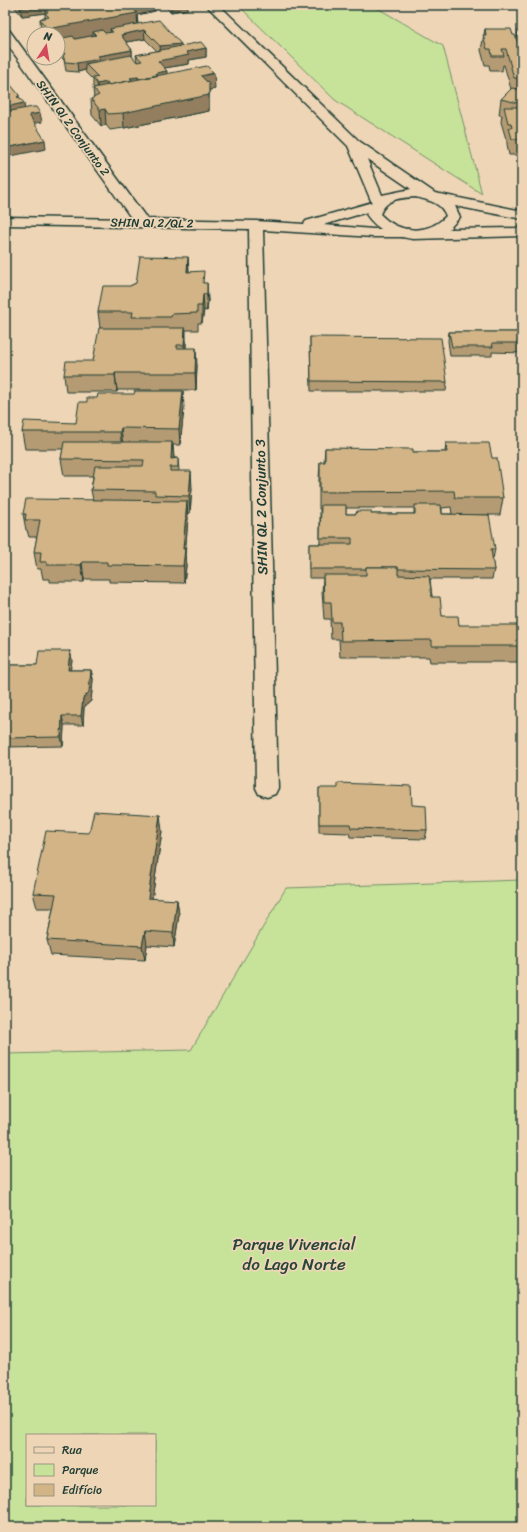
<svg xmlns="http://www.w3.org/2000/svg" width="527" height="1532" viewBox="0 0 527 1532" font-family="Sriracha,sans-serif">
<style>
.green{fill:#c7e39a;stroke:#739067;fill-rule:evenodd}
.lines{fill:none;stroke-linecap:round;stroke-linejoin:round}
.minor-casing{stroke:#1f3d34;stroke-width:3}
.tertiary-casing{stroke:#1f3d34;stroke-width:3}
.minor{fill:#eed5b6;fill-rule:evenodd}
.tertiary{fill:#eed5b6;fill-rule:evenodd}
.wall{fill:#b59b73;stroke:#1f3d34;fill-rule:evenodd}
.shaded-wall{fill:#937e5e;stroke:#1f3d34}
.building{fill:#d2b486;stroke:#1f3d34}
.labels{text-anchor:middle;stroke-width:3.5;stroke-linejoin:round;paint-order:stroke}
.far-street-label{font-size:12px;fill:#1f3d34;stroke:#eed5b6}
.street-label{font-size:14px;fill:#1f3d34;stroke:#eed5b6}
.near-park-label{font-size:17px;fill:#274539;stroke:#eed5b6}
</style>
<rect width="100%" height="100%" fill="#eed5b6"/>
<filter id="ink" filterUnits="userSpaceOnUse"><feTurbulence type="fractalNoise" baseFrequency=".025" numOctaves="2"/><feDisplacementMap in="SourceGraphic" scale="8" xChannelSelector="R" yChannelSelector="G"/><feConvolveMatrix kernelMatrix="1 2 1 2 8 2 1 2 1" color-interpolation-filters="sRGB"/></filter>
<g filter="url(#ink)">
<g class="green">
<path d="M238,5H368L379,9L443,46L482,194L335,100Z"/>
<path d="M522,880V1527H5V1054L191,1050L286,888ZM27,1435H155V1505H27Z"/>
</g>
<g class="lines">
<g class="minor-casing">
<path id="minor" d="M5,29L9,30L147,219L256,221L304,224L306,221L376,201L381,202L383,205L381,208L323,225L373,229H409L414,230L416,233L414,236L409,237H373L263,230L278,788L275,794L267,797L259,794L256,788L249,229L5,225V217L132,219L5,41Z"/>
</g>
<g class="tertiary-casing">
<path id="tertiary" d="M206,5H219L359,141L435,193L522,211V219L455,206L460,217L449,229L522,228V236L413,239C393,236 377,231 366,214L372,203L348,146ZM367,159L411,189L382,195ZM415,197C428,200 441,202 446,216C427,236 398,233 380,214C387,198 400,198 415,197Z"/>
</g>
<use href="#minor" class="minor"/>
<use href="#tertiary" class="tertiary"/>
</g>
<g class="wall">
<path d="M13,5H187L188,9L171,12L165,6L155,8V11L137,15L138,24L181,46L206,48V57L189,60V64L164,68L167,74L215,89L209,90V111L124,128L110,130L106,125L101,126L92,115L91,99L94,98L93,88H94L93,87V80L86,73L85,70L78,72L66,71L64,60L59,55H58V34H41L40,19L45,18V13L22,16ZM145,39L157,51L136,55L137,62L132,57V50L126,42Z"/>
<path d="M485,29L513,35L517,39L518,30H522V155H509L507,144V139H506L501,122L502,115H499L501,99L511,89L504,65H503L502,71H490L489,65H485L481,50Z"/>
<path d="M188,257L189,272L204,283L208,300L207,311L204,310L202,323H198V330H186V348L197,365L196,390H117V392H66L64,375L93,361L100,328L98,312L130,286Z"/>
<path d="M449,332H522V353L492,352V356H450L448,341Z"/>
<path d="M310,337L447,382L446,391H311Z"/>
<path d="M184,408L180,445H173L174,458H178L179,471L192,488L190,513H187L188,518L185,555L186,566L184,583L109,582V579H84V582H50V579H43L41,569H37L34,552L37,537H29L27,530H26L23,514L93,500L91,490L93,476H64L61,459L63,449H25L22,432L76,423Z"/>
<path d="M446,443L492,458L503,498L500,515H460L495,549L493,559H492L494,570L492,579H430L432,597L442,616L459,625L522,638V652L519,662H430L429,657H340L339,639H331L330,619H324L322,592L323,578H309V544H320V509H319V479L320,462H324L325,448L413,452H445ZM451,507L452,514H442V508ZM346,508H414V514H346Z"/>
<path d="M70,651L72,660L70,670H91L93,679L91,701L84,707L83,725H64L63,746L5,747V665H37Z"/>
<path d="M319,788L412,805L427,830L425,839L350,837L349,833L319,832Z"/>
<path d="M162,831L152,899L177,900L179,915L174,947L147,945L145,960L51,955L47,940L53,908H37L33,893L89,833Z"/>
</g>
<g class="shaded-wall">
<path d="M43,5H59L60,11L45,8L46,13L22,16L20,8Z"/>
<path d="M127,5H165V6L155,8V11L137,15L138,28L110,29L111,33L96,35L93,32V36L58,42V34H48L47,29Z"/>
<path d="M171,5H187L188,9L171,12Z"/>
<path d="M144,30L145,39L126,42L121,35L125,34Z"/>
<path d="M181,44L182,52L161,55L160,46Z"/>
<path d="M58,46L59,55H58Z"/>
<path d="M206,48V57L189,60V64L158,69V61L186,52Z"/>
<path d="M132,50V58L85,64V70L78,72L77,63L98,56Z"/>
<path d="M167,71V80L157,83L147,77L156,73Z"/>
<path d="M214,73L215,89L209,90V111L124,128L123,113L201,76Z"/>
<path d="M138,77L139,85L134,86L130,78Z"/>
<path d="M107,82V91L98,93L97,84Z"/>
<path d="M19,95L20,104L24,103L25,112L5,116V107Z"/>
<path d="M105,109L106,125L101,126L100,110Z"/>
<path d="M40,113L42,122L30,124L29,115Z"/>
<path d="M45,140L46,149L5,157V148Z"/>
<path d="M188,257L189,273L187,272Z"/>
<path d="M207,283L208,300L207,311Z"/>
<path d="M203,294L204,310L202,323V306Z"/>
<path d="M185,328L186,345L185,362L184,345Z"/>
<path d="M196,348L197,365L196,390L195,373Z"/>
<path d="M115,373L117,390V392L115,375Z"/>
<path d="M183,391L184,408L180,445L179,429Z"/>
<path d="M121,428L123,445L122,449L120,432Z"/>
<path d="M172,442L174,459H171Z"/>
<path d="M191,471L192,488L190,513L189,496Z"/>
<path d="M187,501L188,518L185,555L186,566L184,583L183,549Z"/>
<path d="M82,562L84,579V582L81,565Z"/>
<path d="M70,651L72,660L69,679L68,670Z"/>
<path d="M91,670L93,679L91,701L84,707L83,725L81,716L83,698Z"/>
<path d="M62,716L64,725L63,746L61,737Z"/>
<path d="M160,815L162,831L150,913L148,898Z"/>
<path d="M177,900L179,915L174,947L173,933Z"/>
<path d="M145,931L147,945L145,960L142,946Z"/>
</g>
<g class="building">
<path d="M18,5H43L20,8Z"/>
<path d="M63,5H130L137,13L47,29L40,19L49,17L45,13L48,12L45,8Z"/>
<path d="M159,20L181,44L160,46L144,30L125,34L121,35L132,50L98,56L100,59L77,63L65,62L63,55L65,54L58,46V39L73,36L75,39L96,35L93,32L102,30L105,33L113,32L110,29Z"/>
<path d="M485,29H511L513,35H515L519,46H522V79L514,78L506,49H502L504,56H492L491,49H487L483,35H486Z"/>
<path d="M518,30H522V44Z"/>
<path d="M201,42L206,48L186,52L189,55L158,61L167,71L156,73L157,75L147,77H148L140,79L138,77L130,78L132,80L109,85L107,82L97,84L93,78L98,77L85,64L131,55L137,62L142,61L136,55Z"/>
<path d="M207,66L214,73L201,76L209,84V95L123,113L108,114L105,109L100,110L91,99L99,95L93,88Z"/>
<path d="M5,79H6L19,95L17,97L20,98L24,103L5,107Z"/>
<path d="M512,88L522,90V104L501,99Z"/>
<path d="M33,107H36L40,113L29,115L45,140L5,148V112Z"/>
<path d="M504,107H522V139H512L509,128H512L511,123H508Z"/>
<path d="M140,256L188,257L187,272L204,271L203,283H207V294H203L202,306H197V313L172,314L171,317H132L133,312H98L103,286H130L136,283Z"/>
<path d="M99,328H185L184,345H177V348H196L195,373H115V375H64L66,361H93Z"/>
<path d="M449,332H522V343H492L493,347H452Z"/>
<path d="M310,337L441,338L447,382L311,381Z"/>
<path d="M135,391H183L179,429L121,428L120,432H22L24,421L76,423L79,402H87V398H97L98,394H134Z"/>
<path d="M64,442H172L171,459L178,458V467H170V471H191L189,496L155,495V491L91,490L95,466H143L144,460L61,459Z"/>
<path d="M446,443H489L492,458H497L503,498H455L454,491L320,492V462H325V448L413,449V452H447Z"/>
<path d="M26,499L187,501L183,549H185L183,566L107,565V562H82L81,565H47V562H40L41,552H34L40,520H25L26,514H23Z"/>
<path d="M321,505H346V514H356L357,511H371V514H415V505H441L442,514L489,515L495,549H491L494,570L398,569V567H366V569H309V544H352V538H320Z"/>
<path d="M366,567H398V575L429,576L432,597H440L442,616H458L459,625H520L522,638V646H432V640L341,641L340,622H332L331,602H324L323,575H366Z"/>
<path d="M39,651H70L68,670H91L89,692L83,698L81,716H62L61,737L5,738V665H37Z"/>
<path d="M338,783L411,786L412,805L426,806L427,830L351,828L350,824H319V788H338Z"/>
<path d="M94,811L160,815L148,898L177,900L173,933L145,931L142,946L47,940L56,894L33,893L46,831L89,833Z"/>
</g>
</g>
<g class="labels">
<g class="far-street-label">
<text transform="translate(73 128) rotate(54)" y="4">SHIN QI 2 Conjunto 2</text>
<text transform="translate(152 223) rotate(1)" y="4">SHIN QI 2/QL 2</text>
</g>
<g class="street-label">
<text transform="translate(261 507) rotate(-91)" y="5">SHIN QL 2 Conjunto 3</text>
</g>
<g class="near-park-label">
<text x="294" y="1250">Parque Vivencial<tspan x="294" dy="20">do Lago Norte</tspan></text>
</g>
</g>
<rect width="527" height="1532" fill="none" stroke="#eed5b6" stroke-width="20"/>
<rect x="10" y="10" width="507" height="1512" fill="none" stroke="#1f3d34" stroke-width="1.5" filter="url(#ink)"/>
<rect x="26" y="1434" width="130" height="72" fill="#eed5b6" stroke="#9b9882"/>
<rect x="34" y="1447" width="20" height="6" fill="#eed5b6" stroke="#9b9882"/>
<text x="62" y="1454" font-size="12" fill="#1f3d34">Rua</text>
<rect x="34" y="1464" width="20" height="12" fill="#c7e39a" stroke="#9b9882"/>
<text x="62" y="1474" font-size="12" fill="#1f3d34">Parque</text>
<rect x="34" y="1484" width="20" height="12" fill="#d2b486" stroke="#9b9882"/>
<text x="62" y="1494" font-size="12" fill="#1f3d34">Edifício</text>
<g transform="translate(46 46) rotate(12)"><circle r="19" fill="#eed5b6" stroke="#9b9882"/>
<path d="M0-3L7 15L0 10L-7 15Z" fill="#d1495b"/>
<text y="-6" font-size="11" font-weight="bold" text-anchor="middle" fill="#1f3d34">N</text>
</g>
</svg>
